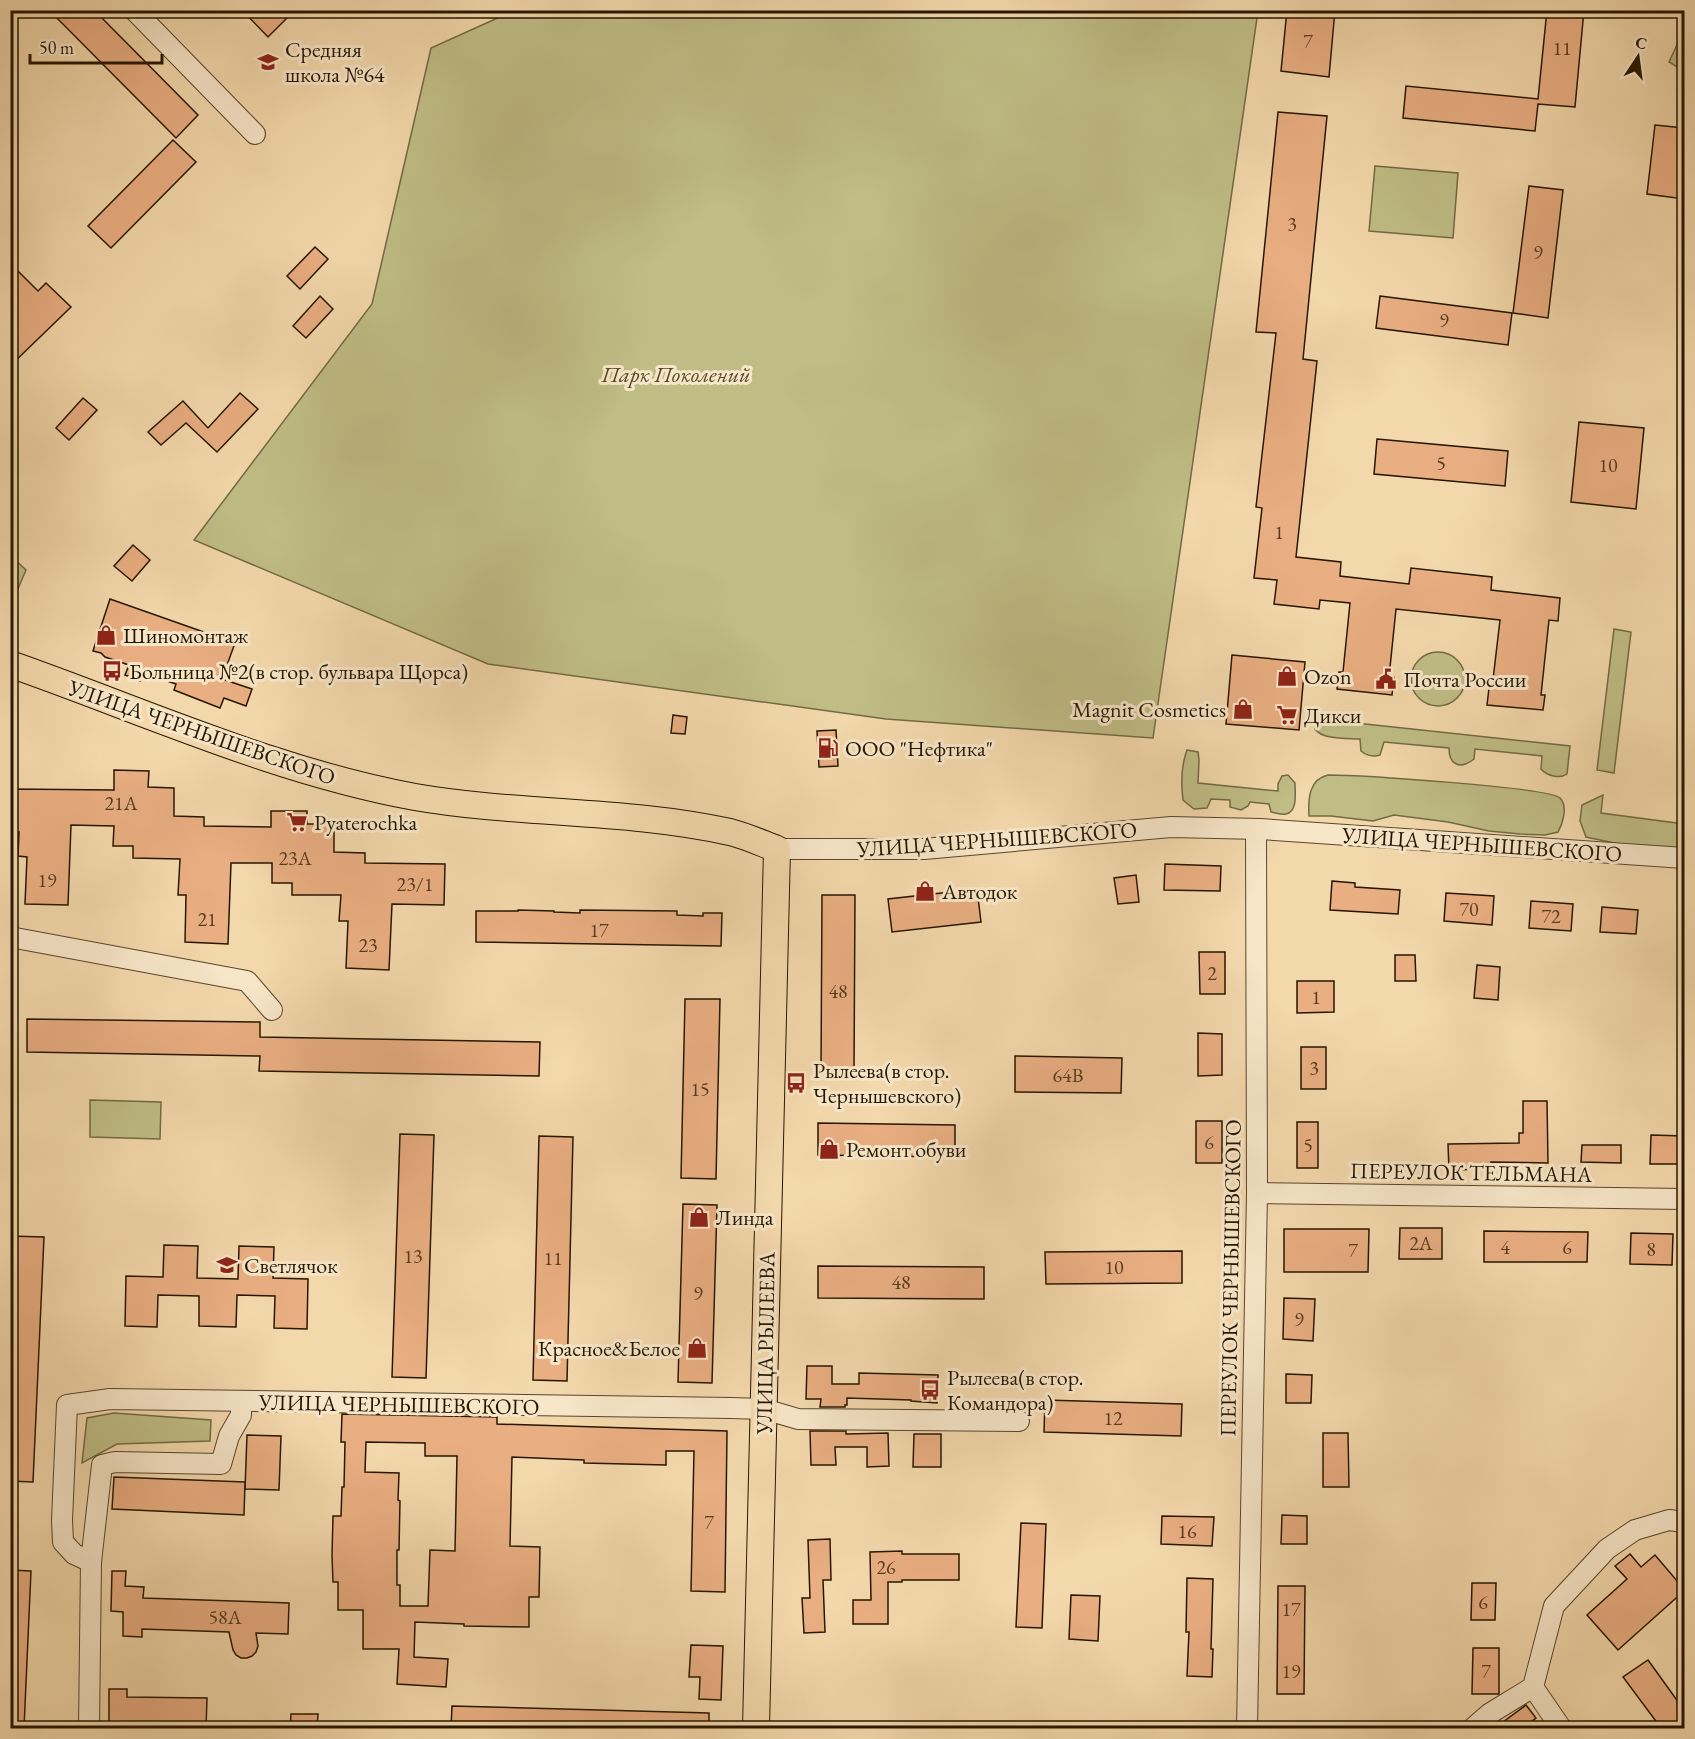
<svg xmlns="http://www.w3.org/2000/svg" width="1695" height="1739" viewBox="0 0 1695 1739" font-family="'EB Garamond',serif">
<style>
.green{fill:#c0bd86;stroke:#736a44;stroke-width:1.5}
.building{fill:#e9ae82;stroke:#261601;stroke-width:1.5;fill-rule:evenodd}
.lines{fill:none;stroke-linecap:round;stroke-linejoin:round}
.minor-casing{stroke:#59462c;stroke-width:22}
.major-casing{stroke:#261601;stroke-width:28}
.minor{stroke:#f7e6c8;stroke-width:20}
.major{stroke:#f3d8ab;stroke-width:26}
.labels{text-anchor:middle;stroke-width:6;stroke-linejoin:round;paint-order:stroke}
.number-label{font-size:20px;fill:#573c21}
.poi-label{font-size:22px;fill:#261601;stroke:#f7e6c8;text-anchor:start}
.park-label{font-size:22px;font-style:italic;fill:#544829;stroke:#f7e6c8}
.street-label{font-size:22px;fill:#261601;stroke:#f7e6c8}
</style>
<rect width="100%" height="100%" fill="#f3d8ab"/>
<filter id="stains"><feTurbulence type="fractalNoise" baseFrequency=".00333" numOctaves="4"/><feColorMatrix values="0 0 0 0 .2 0 0 0 0 .09 0 0 0 0 .02 0 0 0 .5 -.17"/></filter>
<radialGradient id="worn" r=".72"><stop offset=".6" stop-color="#630" stop-opacity="0"/><stop offset="1" stop-color="#630" stop-opacity=".3"/></radialGradient>
<g class="green">
<path d="M513,11H1258L1153,738L886,719L488,664L194,540L372,304L431,48Z"/>
<path d="M1684,30V71L1669,62Z"/>
<path d="M1375,166L1458,173L1453,238L1369,231Z"/>
<path d="M11,556L26,570L11,605Z"/>
<path d="M1614,629L1631,632L1614,773L1597,770Z"/>
<circle cx="1438" cy="679" r="27"/>
<path d="M1317,721L1356,723L1570,746L1567,774C1560,779 1547,776 1541,769L1542,756L1475,749L1474,759C1460,770 1449,765 1449,748L1384,742L1380,755C1373,757 1367,756 1361,751L1360,739C1348,738 1322,740 1315,729Z"/>
<path d="M1187,750L1198,752L1199,760L1198,783L1278,791V784L1282,776L1288,775L1295,783C1295,792 1298,812 1286,814C1282,815 1275,813 1271,812L1269,804L1250,802L1248,806L1241,810L1230,807V800L1211,799L1207,808L1194,809L1183,800C1181,784 1181,766 1187,750Z"/>
<path d="M1328,775C1356,775 1548,787 1560,798C1568,806 1563,823 1558,832L1545,835L1520,834L1489,831L1448,822L1394,815L1373,821L1331,816H1309C1308,799 1309,779 1328,775Z"/>
<path d="M1603,795L1601,813L1684,824V849L1619,844L1586,837L1580,821L1582,805Z"/>
<path d="M90,1100L161,1102L160,1139L90,1137Z"/>
<path d="M114,1413L211,1420L210,1441L117,1444L82,1463L87,1418Z"/>
</g>
<g class="building">
<path d="M49,10H94L198,115L176,138Z"/>
<path d="M242,10H295L268,37Z"/>
<path d="M1287,10H1335L1329,77L1281,71Z"/>
<path d="M1547,10H1584L1575,107L1538,104L1535,131L1403,118L1406,86L1538,99Z"/>
<path d="M1278,112L1327,116L1303,359L1317,361L1296,557L1341,562L1340,576L1409,584L1411,568L1492,577L1491,590L1560,598L1558,621L1549,620L1541,695H1545L1543,710L1487,705L1489,688H1492L1500,620L1396,609L1389,677H1394L1392,695L1337,689L1339,672H1343L1350,603L1320,600L1319,609L1274,604L1277,580L1254,578L1262,508L1256,507L1276,333L1256,332Z"/>
<path d="M1655,125L1684,128V199L1647,194Z"/>
<path d="M173,140L196,162L111,248L88,226Z"/>
<path d="M1529,186L1563,190L1548,318L1513,313Z"/>
<path d="M315,247L328,259L300,289L287,276Z"/>
<path d="M10,263L38,291L46,283L71,307L10,366Z"/>
<path d="M320,296L333,309L306,338L293,326Z"/>
<path d="M1380,296L1512,313L1508,345L1376,328Z"/>
<path d="M240,393L258,409L217,452L186,423L161,445L148,432L183,401L208,428Z"/>
<path d="M83,398L97,410L69,440L56,428Z"/>
<path d="M1579,422L1644,428L1636,509L1571,502Z"/>
<path d="M1377,439L1508,451L1505,486L1374,474Z"/>
<path d="M133,545L150,560L132,581L114,566Z"/>
<path d="M110,599L235,643L222,679L252,689L246,706L224,698L220,708L174,690L176,684L143,673L140,681L125,675L129,665L105,657L101,653L93,651Z"/>
<path d="M1232,655L1305,662L1299,730L1226,724Z"/>
<path d="M673,715L687,717L685,734L671,733Z"/>
<path d="M836,730L838,766L819,767L817,731Z"/>
<path d="M114,770L149,771L148,787L174,788V816L204,817V826L271,827V811H307V824H334V852L365,853V863L445,864L444,905L392,904L389,970L346,968L348,921H339L341,895H292V883H272V863H231L228,944L185,942L186,895H178L180,859L133,858V846H113L114,826L71,825L68,905L25,904L27,857L18,856L19,832H10V789L114,790Z"/>
<path d="M1165,864L1221,866L1220,891L1164,890Z"/>
<path d="M1136,875L1139,902L1118,904L1114,878Z"/>
<path d="M1332,881L1355,883V887L1400,890L1398,914L1330,910Z"/>
<path d="M977,889L981,922L892,932L888,899Z"/>
<path d="M1446,893L1494,896L1492,925L1444,921Z"/>
<path d="M822,895H855L854,1072H821Z"/>
<path d="M1531,901L1573,904L1571,931L1529,928Z"/>
<path d="M1602,907L1638,910L1636,934L1600,932Z"/>
<path d="M518,910L554,911V912L580,913V910L677,911V915L703,916V913H722L721,946L476,942V911H518Z"/>
<path d="M1199,952H1225V994H1200Z"/>
<path d="M1395,955H1415L1416,981H1395Z"/>
<path d="M1477,965L1500,967L1498,1000L1474,998Z"/>
<path d="M1297,981H1334V1012L1297,1013Z"/>
<path d="M685,999H720L716,1179L681,1178Z"/>
<path d="M27,1019L260,1022V1037L540,1042L539,1076L259,1071L260,1056L27,1052Z"/>
<path d="M1198,1033L1222,1034V1075L1198,1076Z"/>
<rect x="1301" y="1047" width="25" height="42"/>
<path d="M1015,1056L1122,1058L1121,1093L1015,1092Z"/>
<path d="M1523,1101H1547L1548,1163L1491,1162L1492,1169L1449,1170L1448,1144L1519,1143V1133H1523Z"/>
<rect x="1196" y="1121" width="26" height="42"/>
<rect x="1297" y="1122" width="21" height="46"/>
<path d="M818,1123L955,1125V1157L818,1155Z"/>
<path d="M400,1134L434,1135L426,1378L392,1377Z"/>
<path d="M1651,1135L1684,1136V1164H1650Z"/>
<path d="M539,1136L573,1137L567,1381L533,1380Z"/>
<path d="M1582,1145H1621V1163L1581,1162Z"/>
<path d="M683,1204L717,1205L712,1383L678,1382Z"/>
<path d="M1400,1228H1442V1259H1399Z"/>
<path d="M1284,1229H1369L1368,1272H1284Z"/>
<path d="M1484,1231L1588,1232L1587,1262H1484Z"/>
<path d="M1631,1233L1673,1234L1672,1265L1630,1264Z"/>
<path d="M10,1236L44,1237L33,1482L10,1481Z"/>
<path d="M164,1245L198,1246L197,1278L238,1279L239,1246L274,1247L273,1278L308,1279L307,1329L274,1328L275,1296L237,1295L236,1327L199,1326V1296L158,1295L157,1327L125,1326L126,1276L163,1277Z"/>
<path d="M1182,1251V1283L1046,1284L1045,1252Z"/>
<path d="M818,1266L984,1267V1299L818,1298Z"/>
<path d="M1284,1298L1315,1299L1313,1341L1283,1339Z"/>
<path d="M807,1366H832V1384H859V1373L938,1375L937,1403L911,1401V1400L847,1398V1405H845V1407H820L821,1399H806Z"/>
<path d="M1286,1374L1312,1375L1311,1403H1286Z"/>
<path d="M1045,1400L1182,1404L1181,1436L1044,1432Z"/>
<path d="M342,1414L497,1417V1424L727,1431L725,1592L691,1591L694,1451H666V1465L584,1463V1460L512,1457L510,1546L540,1547L539,1597H529V1627L464,1626V1624L415,1622L414,1657L448,1659L446,1687L397,1684L399,1649H363V1610H338V1582H333L332,1556L333,1516H341L342,1487H344L345,1442H341ZM366,1442L425,1443V1456H457L455,1551L430,1550L428,1606H400V1585H397V1550H399L400,1501L398,1500L399,1473L365,1472Z"/>
<path d="M810,1431H846V1434L888,1433L889,1466L867,1467V1447H835L836,1465H811Z"/>
<path d="M1323,1433H1348L1349,1487H1323Z"/>
<path d="M914,1434H941V1467H913Z"/>
<path d="M247,1435L281,1436L279,1490L245,1489Z"/>
<path d="M114,1477L245,1482L244,1515L112,1509Z"/>
<path d="M1282,1515L1307,1516V1544H1281Z"/>
<path d="M1162,1516L1214,1517L1212,1546L1161,1544Z"/>
<path d="M1021,1523L1046,1524L1042,1628L1016,1627Z"/>
<path d="M830,1539L831,1580H823L825,1632L804,1633L802,1598H810L808,1540Z"/>
<path d="M902,1551V1554H959V1580H902V1582H888V1624H853V1600H871L870,1552Z"/>
<path d="M1630,1554L1641,1567L1655,1555L1684,1589V1591L1618,1650L1587,1615L1627,1579L1615,1566Z"/>
<path d="M10,1570L31,1571L24,1728H10Z"/>
<path d="M112,1571H126L125,1586L144,1587L143,1598L289,1603L288,1634L256,1633L258,1646L256,1652L252,1656L247,1658H241L236,1655L233,1650L229,1632L142,1629V1637L123,1636V1612L111,1611Z"/>
<path d="M1187,1578L1213,1579L1211,1649H1213L1212,1677L1187,1676L1189,1632H1186Z"/>
<path d="M1472,1583H1496L1495,1620H1471Z"/>
<path d="M1278,1586H1305L1304,1694H1277Z"/>
<path d="M1071,1595L1100,1596L1098,1641L1069,1639Z"/>
<path d="M691,1645L723,1646L721,1700L699,1699L700,1677H689Z"/>
<path d="M1473,1648H1499V1694H1472Z"/>
<path d="M1648,1660L1684,1710V1728H1661L1623,1677Z"/>
<path d="M109,1689H127V1697L207,1698L206,1728H109Z"/>
<path d="M1526,1705L1536,1718L1523,1728H1495Z"/>
<path d="M452,1706L709,1713V1728H451Z"/>
<path d="M291,1714H318L317,1728H290Z"/>
</g>
<g class="lines">
<g class="minor-casing">
<g id="minor">
<path d="M134,10L255,134"/>
<path d="M777,849H924L1171,827L1260,829L1684,858"/>
<path d="M10,937L247,981L272,1010"/>
<path d="M1257,1193L1684,1199"/>
<path d="M91,1562L102,1465L115,1462L221,1464L229,1436L241,1415V1401"/>
<path d="M1533,1687L1561,1728"/>
<path d="M89,1728L91,1562L74,1554L63,1542L62,1520L67,1405L110,1399L731,1408L764,1409L798,1419L1019,1421"/>
<path d="M1247,1728L1257,1193L1256,829"/>
<path d="M1473,1728L1489,1714L1533,1687L1554,1606L1607,1549L1635,1530L1669,1520L1684,1522"/>
</g>
</g>
<g class="major-casing">
<path id="major" d="M10,664C144,711 274,771 415,797C519,815 626,809 730,832C746,836 761,843 777,849L756,1728"/>
</g>
<use href="#minor" class="minor"/>
<use href="#major" class="major"/>
</g>
<defs>
<g id="school-bare" transform="scale(1.62)"><path d="M0-5L7-2L0 1L-7-2ZM-4 1L0 2.5L4 1V4Q0 6-4 4Z" fill="#8f2418" stroke="#f7e6c8" stroke-width="2.5" paint-order="stroke"/></g>
<g id="shop-bare" transform="scale(1.62)"><path d="M-5-2.5h2.3a2.7 3.5 0 0 1 5.4 0H5L5.5 6h-11ZM-1.5-2.5h3a1.5 2.3 0 0 0-3 0Z" fill="#8f2418" stroke="#f7e6c8" stroke-width="2.5" paint-order="stroke"/></g>
<g id="bus-bare" transform="scale(1.62)"><path d="M-5-6H5V4H4V6H2V4H-2V6H-4V4H-5ZM-3.5-4V0h7V-4ZM-3.5 1.2v1.5H-2V1.2ZM2 1.2v1.5H3.5V1.2Z" fill="#8f2418" stroke="#f7e6c8" stroke-width="2.5" paint-order="stroke"/></g>
<g id="civic-bare" transform="scale(1.62)"><path d="M-.6-6.5H3V-4.5H.6V-3L4-1V1h2V6H-6V1h2V-1L-.6-3ZM-1.2 2.5V6h2.4V2.5Z" fill="#8f2418" stroke="#f7e6c8" stroke-width="2.5" paint-order="stroke"/></g>
<g id="supermarket-bare" transform="scale(1.62)"><path d="M-6-5.5h2.5l.6 2H6L4.5 2H-2.5L-4.4-4H-6ZM-1.5 3.2a1.3 1.3 0 1 0 .1 0ZM3 3.2a1.3 1.3 0 1 0 .1 0Z" fill="#8f2418" stroke="#f7e6c8" stroke-width="2.5" paint-order="stroke"/></g>
<g id="fuel-bare" transform="scale(1.62)"><path d="M-5.5-6h7V0h2V4h1.3V-2.5L3-4.5l.8-.8L6-3V5H2.5V1h-1V6h-7ZM-4.2-4.7v3.2H.2V-4.7Z" fill="#8f2418" stroke="#f7e6c8" stroke-width="2.5" paint-order="stroke"/></g>
</defs>
<g fill-rule="evenodd">
<use href="#school-bare" x="268" y="62"/>
<use href="#shop-bare" x="106" y="635"/>
<use href="#bus-bare" x="112" y="671"/>
<use href="#shop-bare" x="1287" y="676"/>
<use href="#civic-bare" x="1386" y="679"/>
<use href="#shop-bare" x="1243" y="709"/>
<use href="#supermarket-bare" x="1287" y="715"/>
<use href="#fuel-bare" x="828" y="748"/>
<use href="#supermarket-bare" x="297" y="822"/>
<use href="#shop-bare" x="925" y="891"/>
<use href="#bus-bare" x="796" y="1083"/>
<use href="#shop-bare" x="829" y="1149"/>
<use href="#shop-bare" x="699" y="1217"/>
<use href="#school-bare" x="227" y="1265"/>
<use href="#shop-bare" x="697" y="1348"/>
<use href="#bus-bare" x="930" y="1390"/>
</g>
<g class="labels">
<g class="number-label">
<text x="1308" y="48">7</text>
<text x="1562" y="55">11</text>
<text x="1292" y="231">3</text>
<text x="1538" y="259">9</text>
<text x="1444" y="327">9</text>
<text x="1441" y="470">5</text>
<text x="1608" y="472">10</text>
<text x="1279" y="539">1</text>
<text x="121" y="810">21А</text>
<text x="295" y="865">23А</text>
<text x="47" y="887">19</text>
<text x="415" y="891">23/1</text>
<text x="1469" y="916">70</text>
<text x="1551" y="923">72</text>
<text x="207" y="926">21</text>
<text x="599" y="937">17</text>
<text x="368" y="952">23</text>
<text x="1212" y="980">2</text>
<text x="838" y="998">48</text>
<text x="1316" y="1004">1</text>
<text x="1314" y="1075">3</text>
<text x="1068" y="1082">64В</text>
<text x="700" y="1096">15</text>
<text x="1209" y="1149">6</text>
<text x="1308" y="1152">5</text>
<text x="1421" y="1250">2А</text>
<text x="1505" y="1254">4</text>
<text x="1567" y="1254">6</text>
<text x="1651" y="1256">8</text>
<text x="1353" y="1257">7</text>
<text x="413" y="1263">13</text>
<text x="553" y="1265">11</text>
<text x="1114" y="1274">10</text>
<text x="901" y="1289">48</text>
<text x="698" y="1300">9</text>
<text x="1299" y="1326">9</text>
<text x="1113" y="1425">12</text>
<text x="709" y="1529">7</text>
<text x="1187" y="1538">16</text>
<text x="886" y="1574">26</text>
<text x="1483" y="1609">6</text>
<text x="1291" y="1616">17</text>
<text x="225" y="1624">58А</text>
<text x="1291" y="1678">19</text>
<text x="1486" y="1678">7</text>
</g>
<g class="poi-label">
<text x="285" y="57">Средняя<tspan x="285" dy="25">школа №64</tspan></text>
<text x="123" y="643">Шиномонтаж</text>
<text x="129" y="679">Больница №2(в стор. бульвара Щорса)</text>
<text x="1304" y="684">Ozon</text>
<text x="1403" y="687">Почта России</text>
<text x="1226" y="717" text-anchor="end">Magnit Cosmetics</text>
<text x="1304" y="723">Дикси</text>
<text x="845" y="756">ООО "Нефтика"</text>
<text x="314" y="830">Pyaterochka</text>
<text x="942" y="899">Автодок</text>
<text x="813" y="1078">Рылеева(в стор.<tspan x="813" dy="25">Чернышевского)</tspan></text>
<text x="846" y="1157">Ремонт обуви</text>
<text x="716" y="1225">Линда</text>
<text x="244" y="1273">Светлячок</text>
<text x="680" y="1356" text-anchor="end">Красное&amp;Белое</text>
<text x="947" y="1385">Рылеева(в стор.<tspan x="947" dy="25">Командора)</tspan></text>
</g>
<g class="park-label">
<text x="676" y="382">Парк Поколений</text>
</g>
<g class="street-label">
<text transform="translate(202 732) rotate(19)" y="8">УЛИЦА ЧЕРНЫШЕВСКОГО</text>
<text transform="translate(997 839) rotate(-4)" y="8">УЛИЦА ЧЕРНЫШЕВСКОГО</text>
<text transform="translate(1482 844) rotate(4)" y="8">УЛИЦА ЧЕРНЫШЕВСКОГО</text>
<text transform="translate(1471 1172) rotate(1)" y="8">ПЕРЕУЛОК ТЕЛЬМАНА</text>
<text transform="translate(1230 1278) rotate(-89)" y="8">ПЕРЕУЛОК ЧЕРНЫШЕВСКОГО</text>
<text transform="translate(765 1343) rotate(-89)" y="8">УЛИЦА РЫЛЕЕВА</text>
<text transform="translate(399 1404) rotate(1)" y="8">УЛИЦА ЧЕРНЫШЕВСКОГО</text>
</g>
</g>
<rect width="1695" height="1739" fill="none" stroke="#f3d8ab" stroke-width="36"/>
<rect x="12" y="12" width="1671" height="1715" fill="none" stroke="#261601" stroke-width="3"/>
<rect x="18" y="18" width="1659" height="1703" fill="none" stroke="#261601" stroke-width="1.5"/>
<g transform="translate(1638 57) rotate(13)" stroke="#f7e6c8" stroke-width="4.5" paint-order="stroke">
<path d="M0-4.5L10 22L0 15L-10 22Z" fill="#261601"/>
<text y="-9" font-size="16" font-weight="bold" text-anchor="middle" fill="#261601">С</text>
</g>
<path d="M30 54v9h132v-9" fill="none" stroke="#261601" stroke-width="3"/>
<text x="39" y="54" font-size="18" fill="#261601" stroke="#f7e6c8" stroke-width="4.5" paint-order="stroke">50 m</text>
<rect width="100%" height="100%" filter="url(#stains)"/>
<rect width="100%" height="100%" fill="url(#worn)"/>
</svg>
